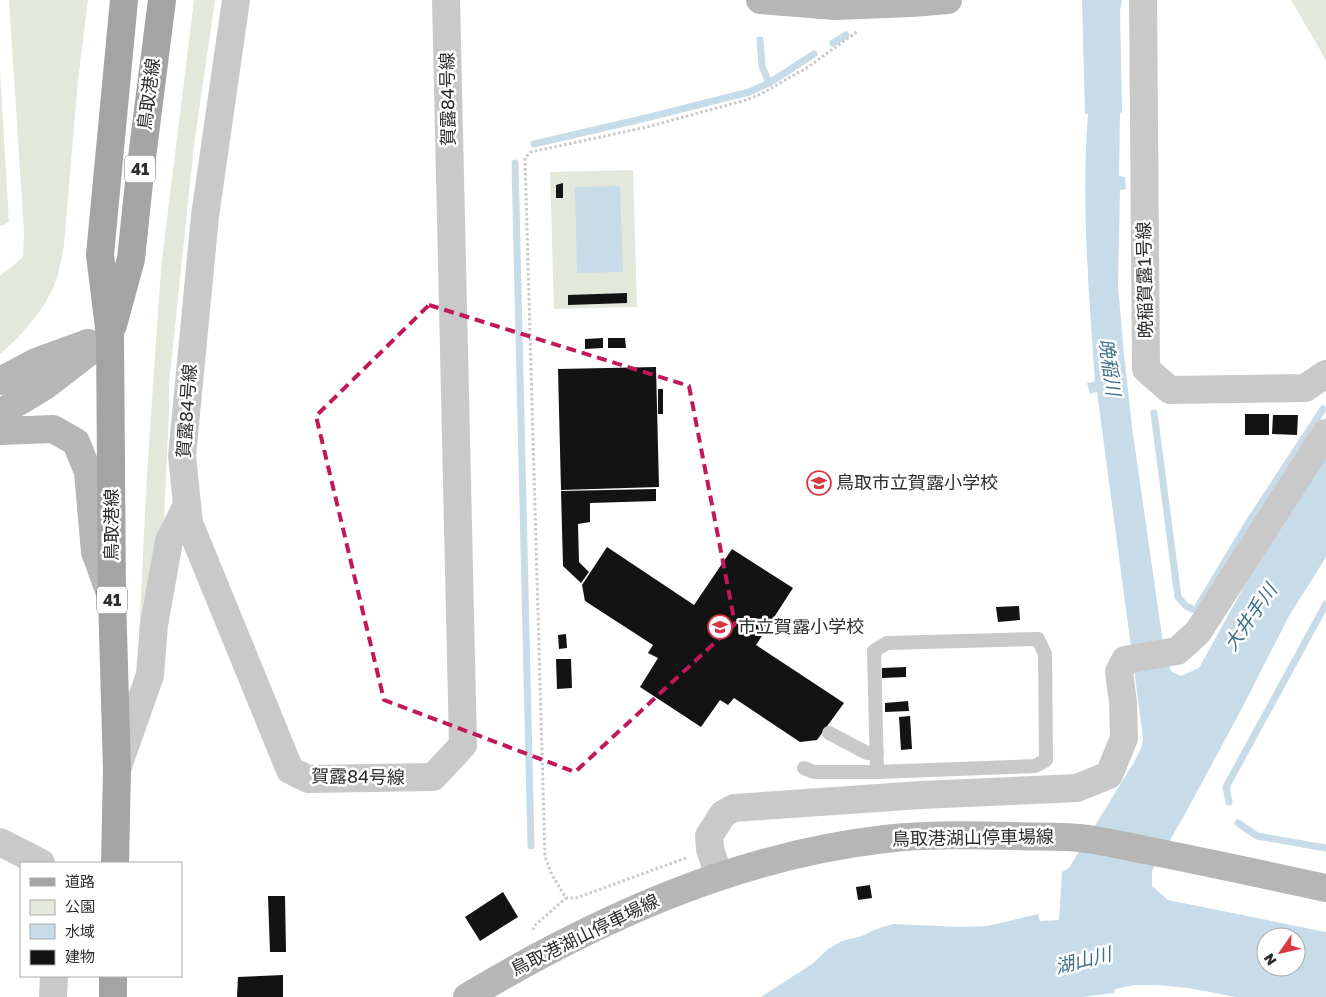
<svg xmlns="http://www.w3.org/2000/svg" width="1326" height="997" viewBox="0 0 1326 997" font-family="'Golos Text','Noto Sans JP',sans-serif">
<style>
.green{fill:#e2e9da}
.water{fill:#c7dce8;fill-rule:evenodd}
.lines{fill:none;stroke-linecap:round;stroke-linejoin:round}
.stream{stroke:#c7dce8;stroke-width:7}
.building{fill:#131313}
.path{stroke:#c9c9c9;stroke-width:3;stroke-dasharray:2.5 2.5;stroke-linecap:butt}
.lane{stroke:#c9c9c9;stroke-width:14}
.street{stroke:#c9c9c9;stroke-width:28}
.secondary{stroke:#b6b6b6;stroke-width:28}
.primary{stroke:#a4a4a4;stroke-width:28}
.marked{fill:none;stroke:#c2185b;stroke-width:4;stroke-dasharray:10 6;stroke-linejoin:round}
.labels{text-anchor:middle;stroke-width:5;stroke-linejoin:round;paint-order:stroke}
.shield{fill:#fff;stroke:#6b6b6b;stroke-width:1}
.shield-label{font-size:16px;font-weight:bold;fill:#2c2c2c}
.street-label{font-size:18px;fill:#2c2c2c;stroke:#fff}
.poi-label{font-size:18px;fill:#2c2c2c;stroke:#fff;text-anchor:start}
.water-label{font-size:19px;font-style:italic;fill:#3f6e89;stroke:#fff}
</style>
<rect width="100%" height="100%" fill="#fff"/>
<g class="green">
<path d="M9,0H88L78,81L64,245C61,260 59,276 52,290C40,315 21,336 0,354V276L23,257L24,233Z"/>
<path d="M194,0H215L194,145L169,384V413L164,518L147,590L137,678L147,473L161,268Z"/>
<path d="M1291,0H1326V60Z"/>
<path d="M0,70L9,222L1,226L0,225Z"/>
<path d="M633,170L637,307L554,309L550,172Z"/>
</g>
<g class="water">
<path d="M1082,0H1122L1120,11L1122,112L1120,113L1119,176L1125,177L1126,189L1120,190L1118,286L1124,354L1132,427L1163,643L1171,671L1181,676L1199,668L1256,565L1326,458V557L1289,616L1240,712L1185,814L1152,871V886L1168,900L1326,932V997H1236L1188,988L1158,985H1135L1115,989L1114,993L1083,997H761L812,964L828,949L842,941L862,936L874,930L893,924L959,927L988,926L1038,914L1040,921L1059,920L1062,872L1069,868L1134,762L1142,746L1143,737L1097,392L1090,394L1087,383L1095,382C1089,294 1081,203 1088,114H1085ZM1266,937H1296V967H1266Z"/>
<path d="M620,186L623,272L577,273L575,187Z"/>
</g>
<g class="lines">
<g class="stream">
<path d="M760,40L762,66L769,83"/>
<path d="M833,43L846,35"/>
<path d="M534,144L650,117L749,92L769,83L814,54"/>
<path d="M515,163L531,846"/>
<path d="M1154,413L1178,597L1186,606L1195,610"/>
<path d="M1197,608L1249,522L1323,409"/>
<path d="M1229,802L1226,787L1326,604"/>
<path d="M1238,823L1257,836L1326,848"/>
</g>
</g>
<g class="building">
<path d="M563,183V198H556V185Z"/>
<path d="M627,293V303L568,305V295Z"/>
<path d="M603,338V348L585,349V339Z"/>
<path d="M608,338H625L626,348H608Z"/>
<path d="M656,367L659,487L561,490L558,369Z"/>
<rect x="658" y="389" width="5" height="25"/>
<rect x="1245" y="414" width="24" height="21"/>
<path d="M1273,415H1298L1297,435L1272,434Z"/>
<path d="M656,489V501L590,503V522L578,524L579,562L589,572L581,583L563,566L561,491Z"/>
<path d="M607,547L694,605L732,549L793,588L756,645L844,703L817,740L800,742L734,698L728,705L720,700L701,727L640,687L658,658L648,653L653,645L585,601L582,585Z"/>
<path d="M1019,606L1020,620L998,622L996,607Z"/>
<path d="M566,634L567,648L559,649L558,635Z"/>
<path d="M556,659H571L572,688L557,689Z"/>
<path d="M906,667V677L882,678V668Z"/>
<path d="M908,701L909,711L885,712V703Z"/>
<path d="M910,716L912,749L901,750L899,717Z"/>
<path d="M870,885L872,898L858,900L856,887Z"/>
<path d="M503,892L518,917L480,941L465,917Z"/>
<path d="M268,896H285L286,952H270Z"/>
<path d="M283,975V997H237L238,977Z"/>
</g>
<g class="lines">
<g class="path">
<path d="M686,858L576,898H566L552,875L545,857L525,158L531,152L647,127L746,100L761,94L808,67L858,31"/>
<path d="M533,930L534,926L566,898"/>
</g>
<g class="lane">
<path d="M829,733L867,753H877"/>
<path d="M804,768L814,772H877L1035,766L1046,760L1045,654L1038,639L887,643L874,651L877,772"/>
</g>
<g class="street">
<path d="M236,0L205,216L182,456L189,523L290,770L308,779L433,777L463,745L446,0"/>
<path d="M1143,0L1146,369L1170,390L1305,388L1326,374"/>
<path d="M117,769L150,675L154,625L169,541L187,505"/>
<path d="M0,842L41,863"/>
<path d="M719,876L710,849L709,836L723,814L734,808L921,795L1077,788L1109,775L1124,738L1123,702L1119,672L1125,660L1177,651L1198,632L1326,433"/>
<path d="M53,997L54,976"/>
</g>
<g class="secondary">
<path d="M760,0L835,6L912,3L948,0"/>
<path d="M0,381L36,362L88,343"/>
<path d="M0,413L45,386L110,336"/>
<path d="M0,431L53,429L76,442L88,472L95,552L111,596"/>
<path d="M467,997C595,920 735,856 885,839C926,834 974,835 1016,836C1037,837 1058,836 1079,838C1101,840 1123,846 1145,850C1206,862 1266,875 1326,888"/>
</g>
<g class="primary">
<path d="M113,325L131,259L140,173L162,0"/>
<path d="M115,863L117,770L112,597L110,336L100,255L124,0"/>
<path d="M113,997V976"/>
</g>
</g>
<path class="marked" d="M429,305L689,386L735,624L575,772L384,700L316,416Z"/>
<defs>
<g id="school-ring" transform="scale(1.25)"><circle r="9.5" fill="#fff" stroke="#db3645" stroke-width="1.5"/><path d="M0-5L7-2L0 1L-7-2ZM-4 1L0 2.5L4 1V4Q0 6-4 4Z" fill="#db3645"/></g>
</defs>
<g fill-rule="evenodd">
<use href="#school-ring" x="819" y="483"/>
<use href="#school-ring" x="720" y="627"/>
</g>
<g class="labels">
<g class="shield">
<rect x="125" y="155.5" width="30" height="27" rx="4"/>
<rect x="97" y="586.5" width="30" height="27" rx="4"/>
</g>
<g class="shield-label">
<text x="140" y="175">41</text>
<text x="112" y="606">41</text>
</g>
<g class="street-label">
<text transform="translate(149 94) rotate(-83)" y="6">鳥取港線</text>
<text transform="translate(448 99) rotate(-91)" y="6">賀露84号線</text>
<text transform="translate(1145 280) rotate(-91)" y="6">晩稲賀露1号線</text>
<text transform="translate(187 411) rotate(-86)" y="6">賀露84号線</text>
<text transform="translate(112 525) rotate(-90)" y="6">鳥取港線</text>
<text transform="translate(358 777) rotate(1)" y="6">賀露84号線</text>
<text transform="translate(973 838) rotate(-1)" y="6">鳥取港湖山停車場線</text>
<text transform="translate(585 935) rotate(-26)" y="6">鳥取港湖山停車場線</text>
</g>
<g class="poi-label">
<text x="836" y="489">鳥取市立賀露小学校</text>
<text x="738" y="633">市立賀露小学校</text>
</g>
<g class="water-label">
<text transform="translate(1110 367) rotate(82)" y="7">晩稲川</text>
<text transform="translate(1250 617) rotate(-55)" y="7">大井手川</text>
<text transform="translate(1083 960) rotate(-14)" y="7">湖山川</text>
</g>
</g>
<rect x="20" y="862" width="162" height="115" fill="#ffffff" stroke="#ababab"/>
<rect x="30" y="878" width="25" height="8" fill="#a4a4a4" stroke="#ababab"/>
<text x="65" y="887" font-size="15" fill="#2c2c2c">道路</text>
<rect x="30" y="900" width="25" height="15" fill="#e2e9da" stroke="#ababab"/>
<text x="65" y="912" font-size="15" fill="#2c2c2c">公園</text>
<rect x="30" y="924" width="25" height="15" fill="#c7dce8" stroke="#ababab"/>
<text x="65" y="937" font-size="15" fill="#2c2c2c">水域</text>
<rect x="30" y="950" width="25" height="15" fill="#131313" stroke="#ababab"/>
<text x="65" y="962" font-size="15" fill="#2c2c2c">建物</text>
<g transform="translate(1281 952) rotate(236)"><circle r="24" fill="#ffffff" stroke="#ababab"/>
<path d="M0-4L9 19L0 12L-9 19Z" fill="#db3645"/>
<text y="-8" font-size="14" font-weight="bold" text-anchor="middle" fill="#2c2c2c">N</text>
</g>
</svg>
